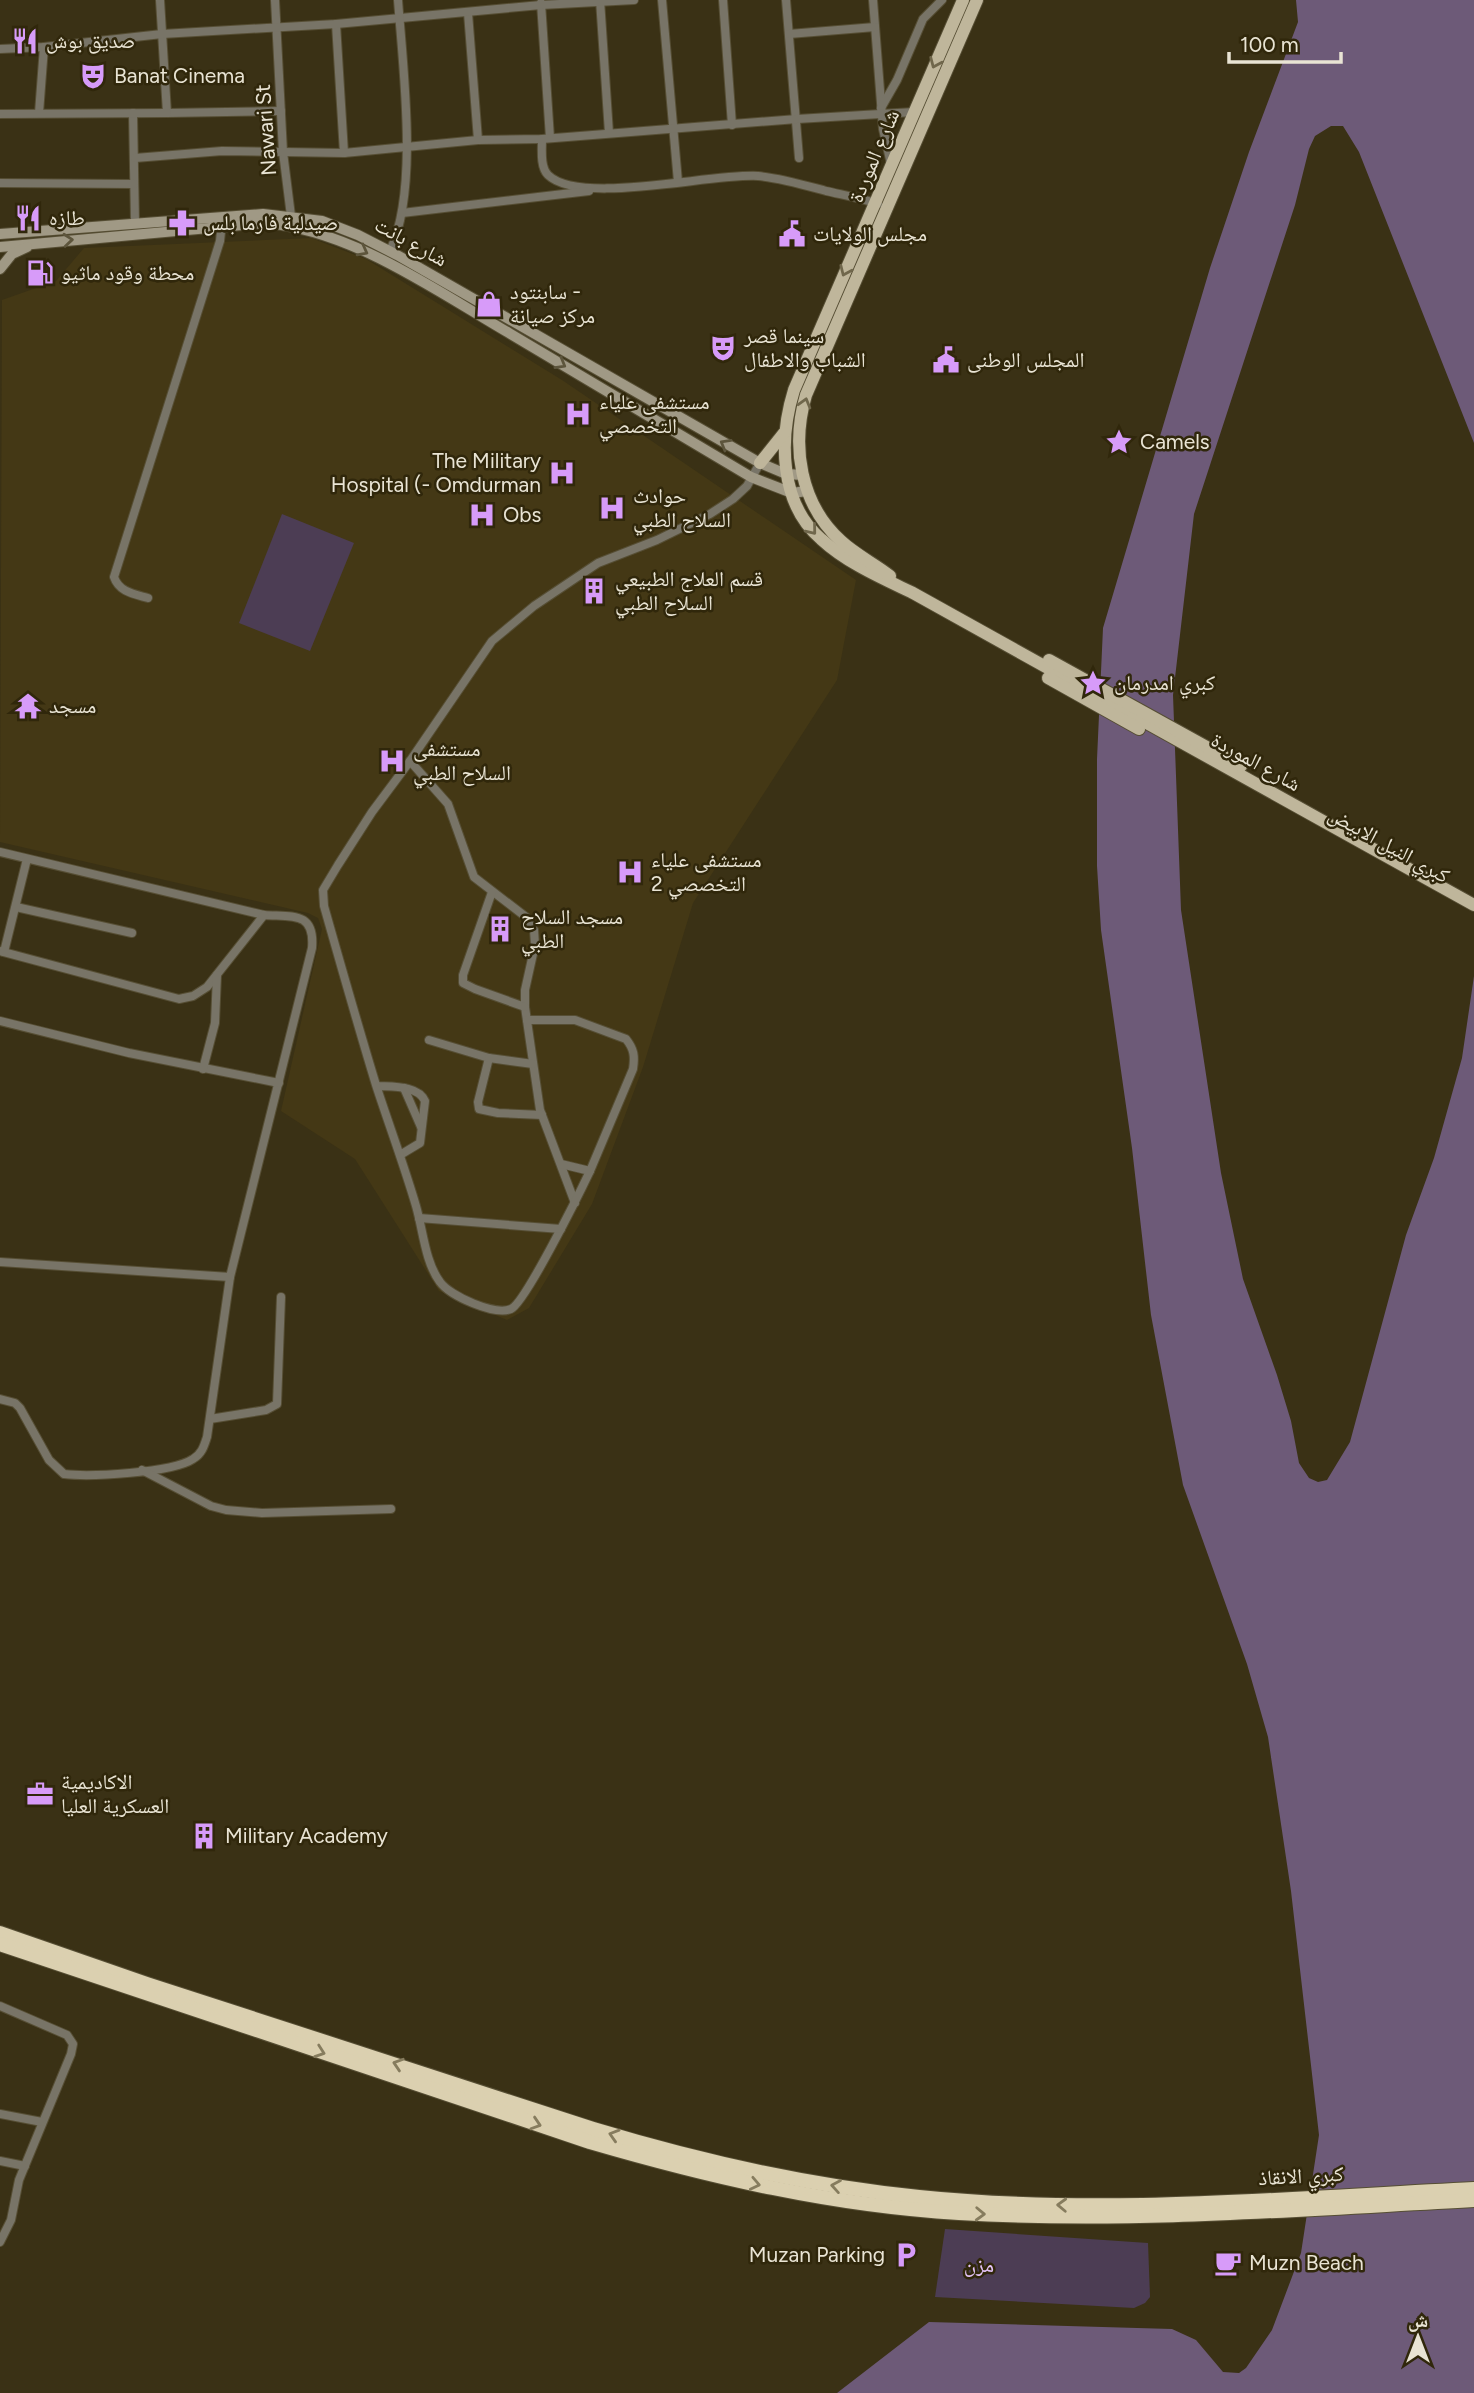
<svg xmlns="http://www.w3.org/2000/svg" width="1474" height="2393" viewBox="0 0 1474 2393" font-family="Figtree,'Noto Naskh Arabic',sans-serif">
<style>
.built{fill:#443815}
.green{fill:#4c3d54}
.water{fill:#6d5a78}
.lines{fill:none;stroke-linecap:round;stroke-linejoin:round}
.street-casing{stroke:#564e34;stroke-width:10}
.secondary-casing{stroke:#564e34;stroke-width:12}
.primary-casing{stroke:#564e34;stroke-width:14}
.highway-casing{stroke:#564e34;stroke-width:16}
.street{stroke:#787467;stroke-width:8}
.secondary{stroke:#a09985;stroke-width:10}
.primary{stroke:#bfb69b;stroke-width:12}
.highway{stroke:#dbd0b0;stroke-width:14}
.oneway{stroke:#70674c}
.oneway2{stroke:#5d553c}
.oneway3{stroke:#867c5e}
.labels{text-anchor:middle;stroke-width:5;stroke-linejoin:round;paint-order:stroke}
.poi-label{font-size:21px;fill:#e9e4d4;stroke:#30270b;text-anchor:start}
.street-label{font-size:21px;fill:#e9e4d4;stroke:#30270b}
.park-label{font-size:21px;fill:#e4c3f9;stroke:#30270b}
</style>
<rect width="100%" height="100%" fill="#3a3115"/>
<path class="built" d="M311,238L366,259L562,380L856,580L837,680L693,903L643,1067L592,1204L529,1308L507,1320L439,1291L355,1159L281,1111L322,929L318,918L308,913L0,842L2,300L56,281L84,248Z"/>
<g class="green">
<path d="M282,514L354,543L310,651L239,623Z"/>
<path d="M945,2229L1148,2243L1150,2297L1145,2303L1134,2308L935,2297Z"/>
</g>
<path class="water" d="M1296,0H1474V443L1359,152L1343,126H1331L1315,136L1309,149L1295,205L1194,514L1173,695L1181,910L1221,1173L1243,1279L1277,1375L1291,1421L1299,1463L1309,1478L1318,1482L1327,1480L1350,1442L1406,1235L1434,1158L1462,1058L1474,976V2393H837L929,2322L1172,2329L1196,2340L1223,2372L1239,2373L1246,2368L1272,2330L1301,2253L1319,2135L1291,1891L1268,1737L1247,1664L1183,1485L1151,1315L1132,1148L1101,930L1097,866V759L1103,628L1210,268L1249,152L1298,22Z"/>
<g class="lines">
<g class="street-casing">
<g id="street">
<path d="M160,0L167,113L281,111"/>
<path d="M275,0L283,152L291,216"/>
<path d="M600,0L609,133"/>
<path d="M662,0L678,182"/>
<path d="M723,0L732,125"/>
<path d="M786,0L799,158"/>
<path d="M873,0L883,129L891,164"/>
<path d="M541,3L550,138"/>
<path d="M468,13L478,140"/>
<path d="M336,24L344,153"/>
<path d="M789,34L875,27"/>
<path d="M0,49L44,47L162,34L336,24L541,5L634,0"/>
<path d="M881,108L897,80L923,19L942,0"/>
<path d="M39,113L44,47"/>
<path d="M133,113L135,223"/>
<path d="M0,114L167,113"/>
<path d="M542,139C542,150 540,167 548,175C580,206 712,173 758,176C781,178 804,185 826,191C843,195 861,198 878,204"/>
<path d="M135,158L222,151L344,153L478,140L542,139L797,119L914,112"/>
<path d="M0,183L134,184"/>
<path d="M402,213L589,191"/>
<path d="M390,251C419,190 403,69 398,0"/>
<path d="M148,598C134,594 119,592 114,577L220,241L222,222"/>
<path d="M410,761L448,804L474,877L526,917L534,930L535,945L525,990V1007L540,1110L575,1203"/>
<path d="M0,852L264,915C292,917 315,911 312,948L230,1277L207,1437C204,1446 202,1454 193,1459C172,1473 89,1477 64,1474L49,1460L20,1408L15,1403L0,1399"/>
<path d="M492,892L463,975V983L475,989L525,1007"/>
<path d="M16,907L132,933"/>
<path d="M0,951L179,999L193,996L207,987L264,915"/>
<path d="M4,952L27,859"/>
<path d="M527,1020H575L626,1039C634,1049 635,1056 633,1069L590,1171"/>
<path d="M0,1021L129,1053L279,1083"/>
<path d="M429,1040L489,1058L478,1102L479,1109L498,1113L542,1115"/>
<path d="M489,1058L533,1064"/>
<path d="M203,1069L215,1023L217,975"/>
<path d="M377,1086C392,1087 418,1085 425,1101L420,1143L400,1155"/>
<path d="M404,1088L421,1127"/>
<path d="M561,1164L590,1171C580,1192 525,1303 511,1309C495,1316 450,1296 440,1282C425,1262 423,1230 416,1206C404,1165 389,1125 376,1085C358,1026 341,966 324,906L323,890L338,865L372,812L410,761L492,641L534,606L598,563L657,540L710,514L733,499L747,486L760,463"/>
<path d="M419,1218L561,1229"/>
<path d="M0,1262L230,1277"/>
<path d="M210,1419L266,1410L277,1404L281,1297"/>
<path d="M142,1470L211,1506L226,1510L262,1513L391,1509"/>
<path d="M0,2006L67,2035L73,2044L71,2054L19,2180L11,2220L0,2242"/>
<path d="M0,2114L42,2122"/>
<path d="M0,2161L25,2166"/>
</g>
</g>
<g class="secondary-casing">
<g id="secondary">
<path d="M0,234L263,214L322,221L358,235L397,255L760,463L786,474L803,475"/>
<path d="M0,247L264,223C350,229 435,290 509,333C590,381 671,429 751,477L792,493L807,491"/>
<path d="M0,269L12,254L27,247"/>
</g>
</g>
<g class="primary-casing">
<g id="primary">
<path d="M963,0L794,390C779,438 779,503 821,539C847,563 882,578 913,593L1474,905"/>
<path d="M760,463L784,433"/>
<path d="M890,576C875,564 856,555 841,541C800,504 791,446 806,395L977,0"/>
<path d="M1049,660L1241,766"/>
<path d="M1048,678L1139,729"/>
</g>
</g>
<g class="highway-casing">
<g id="highway">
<path d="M0,1933L147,1984L593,2129C699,2161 808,2186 919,2197C1103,2216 1290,2198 1474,2189"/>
<path d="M0,1944L590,2142C710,2177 834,2206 959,2213C1131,2223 1303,2209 1474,2200"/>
</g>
</g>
<use href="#street" class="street"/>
<use href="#secondary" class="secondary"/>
<use href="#primary" class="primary"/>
<use href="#highway" class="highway"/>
</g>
<defs><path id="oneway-chevron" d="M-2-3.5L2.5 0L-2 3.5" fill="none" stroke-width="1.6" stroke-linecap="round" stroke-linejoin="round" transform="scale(1.75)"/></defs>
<g class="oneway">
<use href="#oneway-chevron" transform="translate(935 63) rotate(113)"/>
<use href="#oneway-chevron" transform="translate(845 271) rotate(114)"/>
<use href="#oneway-chevron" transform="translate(805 403) rotate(-74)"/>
<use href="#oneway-chevron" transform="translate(812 530) rotate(51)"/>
</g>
<g class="oneway2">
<use href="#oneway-chevron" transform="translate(68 240) rotate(-5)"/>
<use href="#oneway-chevron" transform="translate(363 251) rotate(28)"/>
<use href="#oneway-chevron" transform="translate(561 364) rotate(30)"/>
<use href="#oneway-chevron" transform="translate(725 444) rotate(-150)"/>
</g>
<g class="oneway3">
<use href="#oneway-chevron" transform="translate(320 2052) rotate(19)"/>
<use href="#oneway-chevron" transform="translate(398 2064) rotate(-162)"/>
<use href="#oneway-chevron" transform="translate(536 2124) rotate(18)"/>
<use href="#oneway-chevron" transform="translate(614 2135) rotate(-163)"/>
<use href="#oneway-chevron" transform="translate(755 2184) rotate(12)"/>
<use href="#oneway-chevron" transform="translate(836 2186) rotate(-170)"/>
<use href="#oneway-chevron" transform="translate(1062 2205) rotate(-178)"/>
<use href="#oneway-chevron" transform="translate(980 2214) rotate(2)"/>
</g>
<defs>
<g id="restaurant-bare" transform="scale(2.1)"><path d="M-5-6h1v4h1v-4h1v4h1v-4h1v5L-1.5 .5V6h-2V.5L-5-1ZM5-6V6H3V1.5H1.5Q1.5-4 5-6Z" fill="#d79bf9" stroke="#30270b" stroke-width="2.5" paint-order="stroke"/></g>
<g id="theatre-bare" transform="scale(2.1)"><path d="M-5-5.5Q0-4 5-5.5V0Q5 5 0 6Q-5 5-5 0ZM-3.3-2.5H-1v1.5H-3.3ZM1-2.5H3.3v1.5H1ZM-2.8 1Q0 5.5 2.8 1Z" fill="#d79bf9" stroke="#30270b" stroke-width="2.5" paint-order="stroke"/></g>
<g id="pharmacy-bare" transform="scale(2.1)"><path d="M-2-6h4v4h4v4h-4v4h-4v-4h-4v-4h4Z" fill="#d79bf9" stroke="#30270b" stroke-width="2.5" paint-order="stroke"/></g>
<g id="civic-bare" transform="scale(2.1)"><path d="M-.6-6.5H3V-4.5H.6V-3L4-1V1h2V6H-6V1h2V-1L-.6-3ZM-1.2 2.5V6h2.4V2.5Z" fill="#d79bf9" stroke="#30270b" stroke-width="2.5" paint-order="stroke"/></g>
<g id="fuel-bare" transform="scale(2.1)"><path d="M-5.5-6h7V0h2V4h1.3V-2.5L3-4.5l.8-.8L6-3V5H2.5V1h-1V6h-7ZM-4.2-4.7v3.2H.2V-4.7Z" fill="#d79bf9" stroke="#30270b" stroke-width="2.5" paint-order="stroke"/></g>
<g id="shop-bare" transform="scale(2.1)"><path d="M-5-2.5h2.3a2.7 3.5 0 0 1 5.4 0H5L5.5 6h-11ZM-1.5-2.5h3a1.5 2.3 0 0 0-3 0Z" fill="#d79bf9" stroke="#30270b" stroke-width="2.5" paint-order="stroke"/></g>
<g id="hospital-bare" transform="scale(2.1)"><path d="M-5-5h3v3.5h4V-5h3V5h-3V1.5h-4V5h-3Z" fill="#d79bf9" stroke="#30270b" stroke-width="2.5" paint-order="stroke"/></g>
<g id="sight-bare" transform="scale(2.1)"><path d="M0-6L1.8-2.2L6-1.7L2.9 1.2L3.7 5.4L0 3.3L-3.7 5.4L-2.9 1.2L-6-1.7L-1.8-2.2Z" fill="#d79bf9" stroke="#30270b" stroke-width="2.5" paint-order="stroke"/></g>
<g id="building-bare" transform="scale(2.1)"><path d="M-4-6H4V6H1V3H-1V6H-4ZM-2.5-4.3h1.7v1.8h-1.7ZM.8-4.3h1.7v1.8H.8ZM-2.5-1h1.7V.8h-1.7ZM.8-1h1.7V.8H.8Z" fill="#d79bf9" stroke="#30270b" stroke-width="2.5" paint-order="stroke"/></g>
<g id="temple-bare" transform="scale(2.1)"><path d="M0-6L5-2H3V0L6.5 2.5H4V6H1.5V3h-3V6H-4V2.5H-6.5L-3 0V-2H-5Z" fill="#d79bf9" stroke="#30270b" stroke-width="2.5" paint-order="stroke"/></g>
<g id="office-bare" transform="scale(2.1)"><path d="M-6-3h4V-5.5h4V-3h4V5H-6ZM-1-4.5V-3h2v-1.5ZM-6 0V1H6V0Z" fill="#d79bf9" stroke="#30270b" stroke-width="2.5" paint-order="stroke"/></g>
<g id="parking-bare" transform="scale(2.1)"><path d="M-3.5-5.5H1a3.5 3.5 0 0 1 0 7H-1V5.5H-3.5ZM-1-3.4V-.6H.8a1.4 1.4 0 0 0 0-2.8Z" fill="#d79bf9" stroke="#30270b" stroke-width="2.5" paint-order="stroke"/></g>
<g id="cafe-bare" transform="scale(2.1)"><path d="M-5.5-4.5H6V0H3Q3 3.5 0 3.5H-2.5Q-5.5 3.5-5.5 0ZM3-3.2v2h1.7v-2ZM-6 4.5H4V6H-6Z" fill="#d79bf9" stroke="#30270b" stroke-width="2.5" paint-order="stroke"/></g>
</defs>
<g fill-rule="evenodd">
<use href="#restaurant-bare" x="25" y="41"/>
<use href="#theatre-bare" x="93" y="76"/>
<use href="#restaurant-bare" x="28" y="218"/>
<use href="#pharmacy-bare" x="182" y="223"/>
<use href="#civic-bare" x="792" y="234"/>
<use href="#fuel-bare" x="40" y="273"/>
<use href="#shop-bare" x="489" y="304"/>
<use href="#theatre-bare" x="723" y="348"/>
<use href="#civic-bare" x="946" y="360"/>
<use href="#hospital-bare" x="578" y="414"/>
<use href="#sight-bare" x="1119" y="442"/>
<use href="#hospital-bare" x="562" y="473"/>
<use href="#hospital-bare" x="612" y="508"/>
<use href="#hospital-bare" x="482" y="515"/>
<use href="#building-bare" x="594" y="591"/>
<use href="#sight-bare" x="1093" y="683"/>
<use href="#temple-bare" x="28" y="706"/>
<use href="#hospital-bare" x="392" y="761"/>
<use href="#hospital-bare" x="630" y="872"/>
<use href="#building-bare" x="500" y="929"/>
<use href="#office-bare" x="40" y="1794"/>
<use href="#building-bare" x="204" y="1836"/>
<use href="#parking-bare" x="906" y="2255"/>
<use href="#cafe-bare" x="1228" y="2263"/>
</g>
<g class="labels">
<g class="poi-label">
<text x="46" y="48">صديق بوش</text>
<text x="114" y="83">Banat Cinema</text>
<text x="49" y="225">طازه</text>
<text x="203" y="230">صيدلية فارما بلس</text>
<text x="813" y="241">مجلس الولايات</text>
<text x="61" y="280">محطة وقود ماثيو</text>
<text x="510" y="299">سابنتود -<tspan x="510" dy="24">مركز صيانة</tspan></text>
<text x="744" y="343">سينما قصر<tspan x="744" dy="24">الشباب والاطفال</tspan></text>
<text x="967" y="367">المجلس الوطنى</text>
<text x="599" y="409">مستشفى علياء<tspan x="599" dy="24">التخصصي</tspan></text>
<text x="1140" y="449">Camels</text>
<text x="541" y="468" text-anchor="end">The Military<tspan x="541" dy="24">Hospital (- Omdurman</tspan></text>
<text x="633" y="503">حوادث<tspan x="633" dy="24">السلاح الطبي</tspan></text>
<text x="503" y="522">Obs</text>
<text x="615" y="586">قسم العلاج الطبيعي<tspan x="615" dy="24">السلاح الطبي</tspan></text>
<text x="1114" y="690">كبري امدرمان</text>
<text x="49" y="713">مسجد</text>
<text x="413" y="756">مستشفى<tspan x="413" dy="24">السلاح الطبي</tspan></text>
<text x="651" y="867">مستشفى علياء<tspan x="651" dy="24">التخصصي 2</tspan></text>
<text x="521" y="924">مسجد السلاح<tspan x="521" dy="24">الطبي</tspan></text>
<text x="61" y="1789">الاكاديمية<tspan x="61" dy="24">العسكرية العليا</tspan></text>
<text x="225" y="1843">Military Academy</text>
<text x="885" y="2262" text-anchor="end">Muzan Parking</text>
<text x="1249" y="2270">Muzn Beach</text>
</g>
<g class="street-label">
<text transform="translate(266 130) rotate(-94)" y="7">Nawari St</text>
<text transform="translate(874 156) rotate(-67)" y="7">شارع الموردة</text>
<text transform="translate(411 242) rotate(29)" y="7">شارع بانت</text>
<text transform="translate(1256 762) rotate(29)" y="7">شارع الموردة</text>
<text transform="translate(1389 845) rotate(29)" y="7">كبري النيل الابيض</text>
<text transform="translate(1301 2176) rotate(-3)" y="7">كبري الانقاذ</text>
</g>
<g class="park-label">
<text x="979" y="2272">مزن</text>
</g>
</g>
<g transform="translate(1418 2337)" stroke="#30270b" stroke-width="5" paint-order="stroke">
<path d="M0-5L12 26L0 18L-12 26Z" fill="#e9e4d4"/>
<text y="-10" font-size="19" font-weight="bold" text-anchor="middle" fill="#e9e4d4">ش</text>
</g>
<path d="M1229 52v10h112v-10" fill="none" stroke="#e9e4d4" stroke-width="3.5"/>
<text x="1240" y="52" font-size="21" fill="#e9e4d4" stroke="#30270b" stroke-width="5" paint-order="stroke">100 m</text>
</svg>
